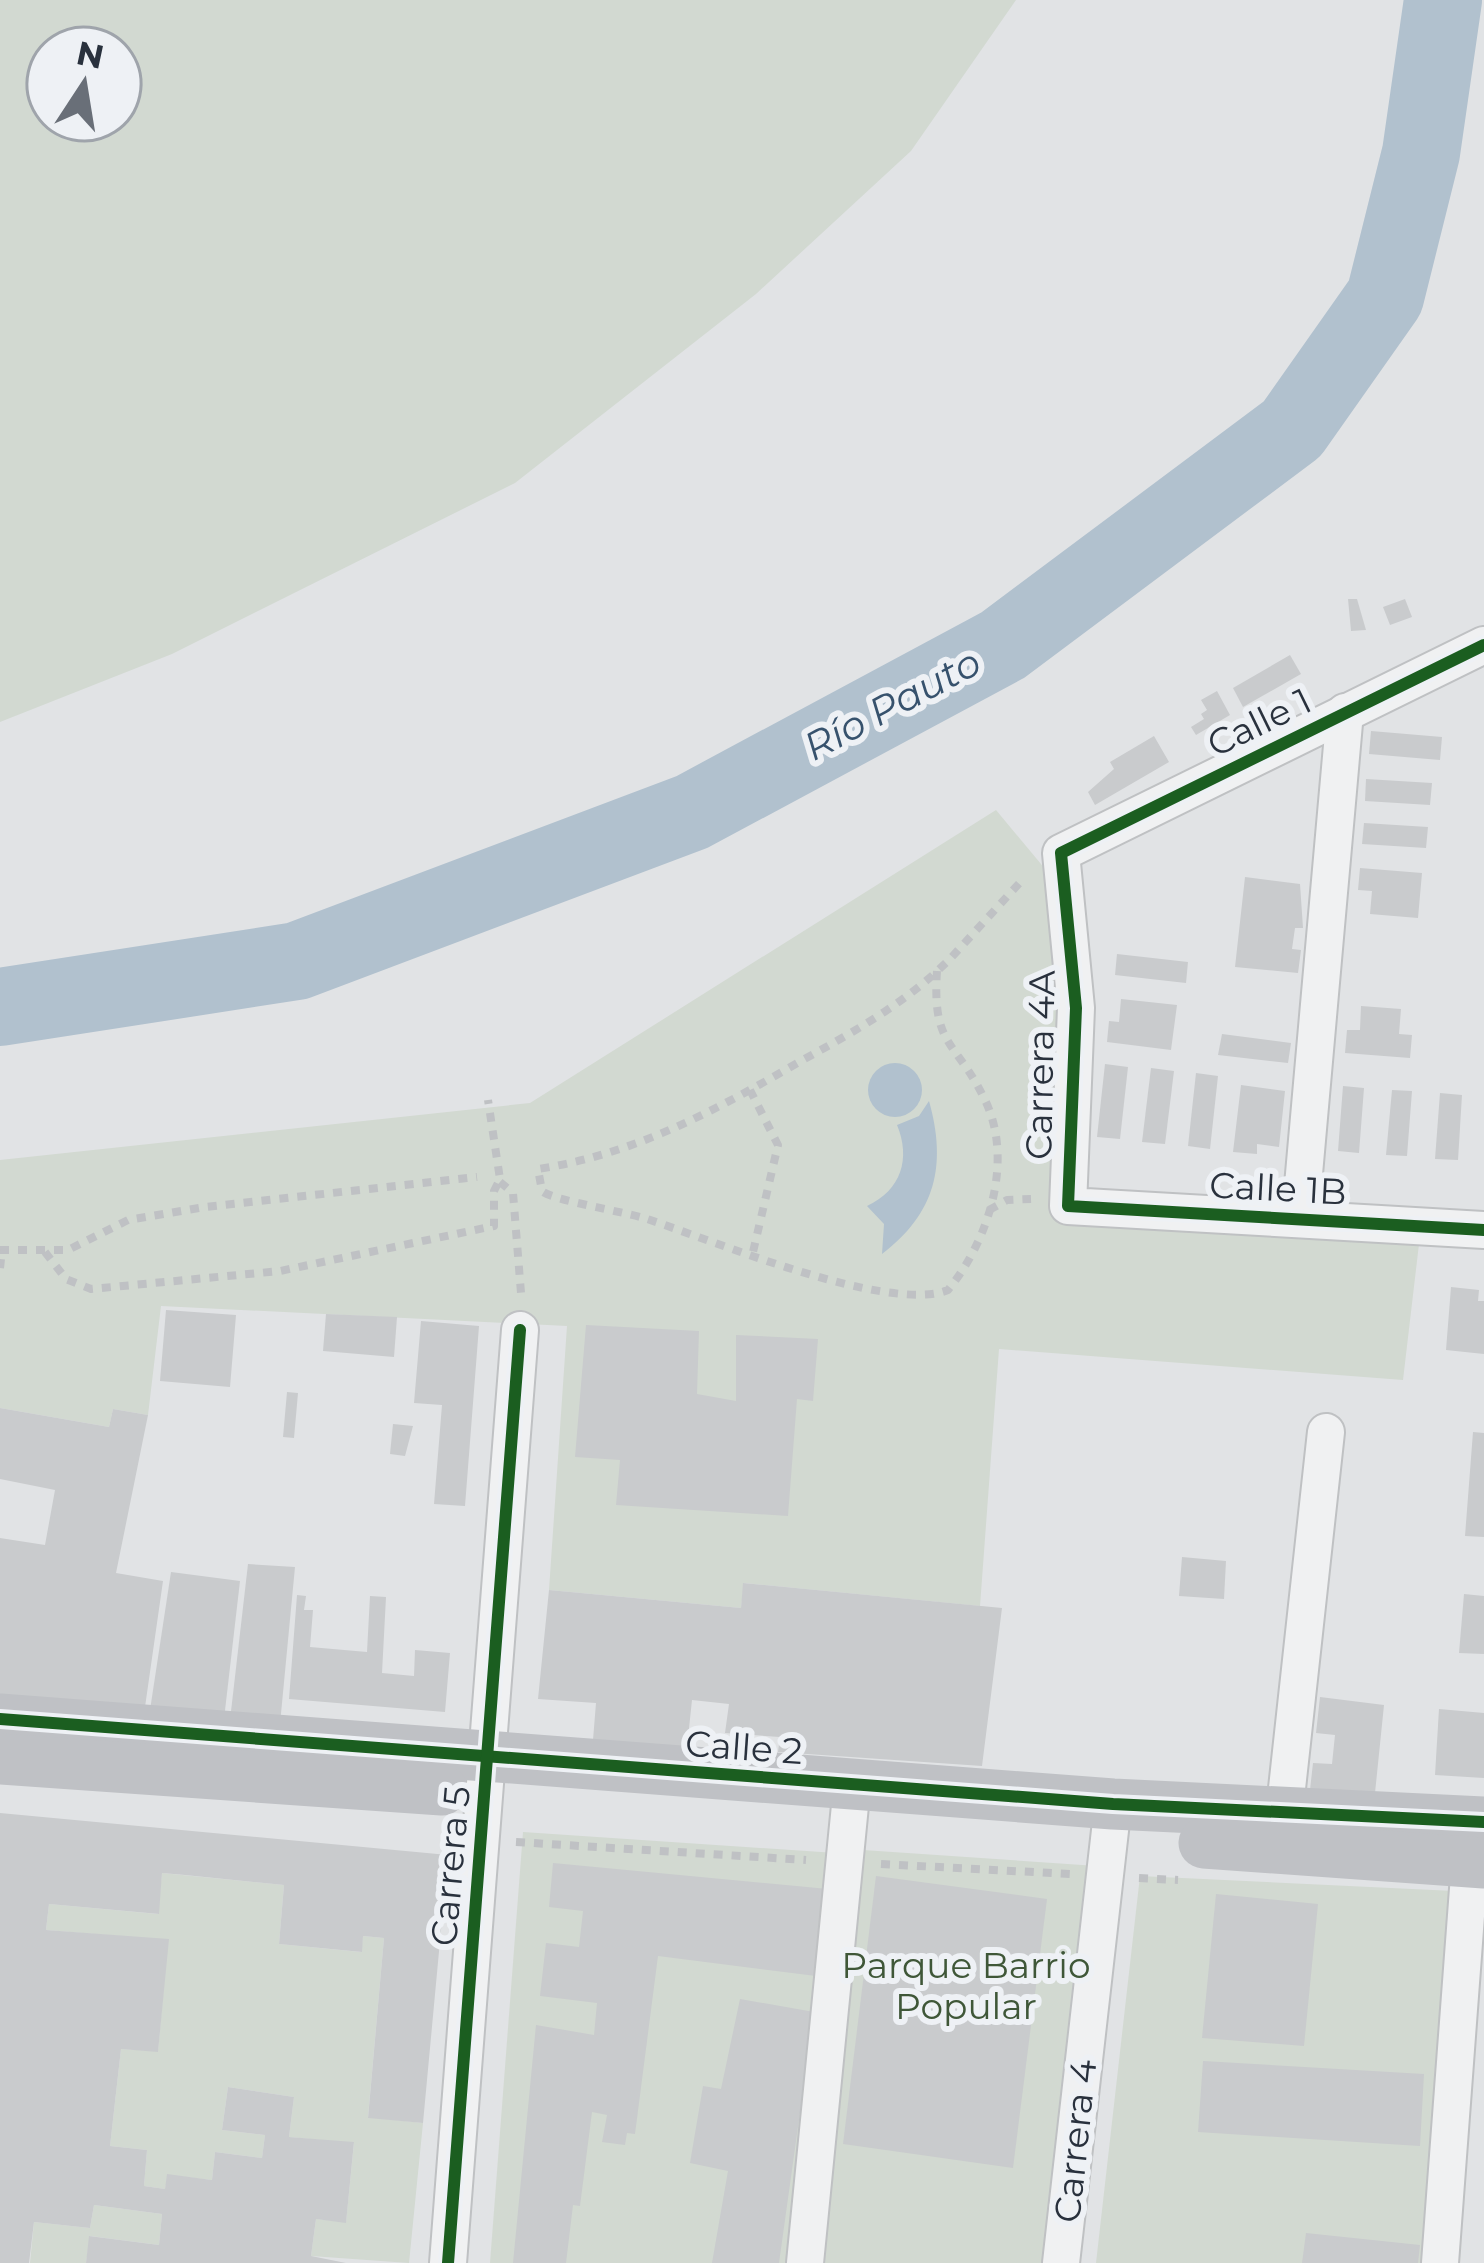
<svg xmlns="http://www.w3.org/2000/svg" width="1484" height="2263" viewBox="0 0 1484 2263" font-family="Montserrat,sans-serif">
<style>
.green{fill:#d2d9d1;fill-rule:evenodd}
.water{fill:#b1c1ce}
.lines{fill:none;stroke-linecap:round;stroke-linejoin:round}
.river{stroke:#b1c1ce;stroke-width:78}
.building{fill:#c9cbcd}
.street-casing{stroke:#bfc1c3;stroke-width:40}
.path{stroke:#bfc1c4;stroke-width:8;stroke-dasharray:9 9;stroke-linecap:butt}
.street{stroke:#f0f1f2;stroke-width:36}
.secondary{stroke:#bfc1c5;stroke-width:51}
.cycleway-casing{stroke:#eef1f5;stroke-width:20}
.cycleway{stroke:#1b5e20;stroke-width:12}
.labels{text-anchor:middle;stroke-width:12;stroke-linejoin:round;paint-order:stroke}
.street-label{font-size:36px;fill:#29313d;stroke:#eef1f5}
.park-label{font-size:36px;fill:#3f5738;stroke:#eef1f5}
.water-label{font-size:39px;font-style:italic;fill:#37526d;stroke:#eef1f5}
</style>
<rect width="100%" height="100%" fill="#e1e3e5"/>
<g class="green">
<path d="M0,0H1016L911,151L756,294L515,483L172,654L0,722ZM48,48H120V120H48Z"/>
<path d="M996,810L1051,876L1068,1019L1057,1220L1419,1244L1403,1380L999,1349L980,1606L744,1583L741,1608L549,1590L567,1326L161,1306L148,1415L113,1409L109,1427L0,1408V1160L530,1103Z"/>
<path d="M523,1832L836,1853L798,2263H490Z"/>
<path d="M863,1850L1097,1866L1051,2263H822Z"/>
<path d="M162,1873L284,1885L279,1944L361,1952L363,1936L384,1938L368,2117L423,2123L409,2263L311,2256L316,2219L346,2222L354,2143L289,2137L294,2097L228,2087L222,2130L265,2135L262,2158L215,2152L212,2180L168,2175L165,2189L144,2186L147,2150L110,2146L121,2049L158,2051L168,1940L46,1930L49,1904L158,1914Z"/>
<path d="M1140,1876L1454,1891L1427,2263H1096Z"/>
<path d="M94,2205L162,2214L159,2245L90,2236L86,2263H30L34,2222L90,2228Z"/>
</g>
<g class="water">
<circle cx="895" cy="1090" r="27"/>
<path d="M929,1101C947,1165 936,1213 882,1254L884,1224L867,1206C901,1190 911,1159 897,1125L919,1116Z"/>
</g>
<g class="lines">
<path class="river" d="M0,1007L297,961L692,812L1003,645L1292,429L1385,297L1421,153L1443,0"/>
</g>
<g class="building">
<path d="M1348,599H1357L1366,630L1351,631Z"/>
<path d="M1405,599L1412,617L1390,625L1383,607Z"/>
<path d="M1290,655L1301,674L1243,707L1233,688Z"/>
<path d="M1217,691L1230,715L1196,735L1191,727L1204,719L1201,714L1207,710L1201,700Z"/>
<path d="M1371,731L1442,737L1440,760L1369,754Z"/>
<path d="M1154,736L1169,762L1095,805L1088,792L1114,769L1110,762Z"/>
<path d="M1366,779L1432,783L1430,805L1365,801Z"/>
<path d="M1364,823L1428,827L1426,848L1362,844Z"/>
<path d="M1360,868L1422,873L1418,918L1370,914L1372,891L1358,890Z"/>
<path d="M1245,877L1300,884L1303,928H1295L1292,949L1301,950L1298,973L1235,967Z"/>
<path d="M1117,954L1188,962L1186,983L1115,975Z"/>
<path d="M1121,999L1177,1005L1171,1050L1107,1042L1109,1021L1119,1022Z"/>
<path d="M1361,1006L1401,1009L1399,1034L1412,1035L1410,1058L1345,1053L1347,1030H1360Z"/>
<path d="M1222,1034L1291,1043L1288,1063L1218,1055Z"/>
<path d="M1105,1064L1128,1067L1120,1139L1097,1137Z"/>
<path d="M1151,1068L1174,1071L1165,1144L1142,1142Z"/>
<path d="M1196,1073L1218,1076L1210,1149L1188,1146Z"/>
<path d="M1241,1085L1285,1091L1279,1147L1257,1144V1154L1233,1152Z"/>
<path d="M1343,1086L1364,1088L1359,1153L1338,1151Z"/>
<path d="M1392,1090L1412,1091L1407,1156L1386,1155Z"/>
<path d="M1440,1093L1462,1095L1458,1160L1435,1159Z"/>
<path d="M1451,1287L1479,1290L1478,1301H1484V1354L1446,1350Z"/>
<path d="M166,1310L236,1315L230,1387L160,1381Z"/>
<path d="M326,1314L397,1317L394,1357L323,1351Z"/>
<path d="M421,1321L479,1326L465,1506L434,1504L442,1405L414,1403Z"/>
<path d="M586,1325L699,1331L697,1394L736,1401V1335L818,1339L813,1401L797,1399L788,1516L616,1505L620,1460L575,1457Z"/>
<path d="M287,1392L298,1393L294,1438L283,1437Z"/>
<path d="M0,1408L109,1427L113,1409L148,1415L116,1573L163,1581L144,1714L0,1695V1538L45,1545L55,1490L0,1479Z"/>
<path d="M393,1424L413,1426L405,1456L390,1454Z"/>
<path d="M1473,1432L1484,1433V1537L1465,1536Z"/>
<path d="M1182,1557L1226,1561L1224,1599L1179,1596Z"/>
<path d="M248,1564L295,1567L280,1724L230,1720Z"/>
<path d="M171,1572L240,1581L224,1719L150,1710Z"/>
<path d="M743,1583L1002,1608L982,1766L778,1752L780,1737L725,1733L729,1704L692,1700L687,1747L593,1740L596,1703L538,1699L549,1590L741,1608Z"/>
<path d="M1464,1594L1484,1596V1654L1459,1653Z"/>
<path d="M297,1595L306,1596L304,1610H313L310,1647L367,1652L370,1596L386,1597L382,1673L414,1676L415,1650L450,1653L445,1712L289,1699Z"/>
<path d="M1320,1697L1384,1705L1375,1793L1310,1790L1313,1763L1332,1764L1335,1735L1316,1733Z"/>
<path d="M1439,1709L1484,1713V1778L1435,1775Z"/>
<path d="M0,1813L448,1855L423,2123L368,2118L384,1938L363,1936L362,1952L279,1944L284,1885L185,1875L162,1873L159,1914L49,1904L46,1930L169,1939L158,2052L121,2049L110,2146L147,2150L144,2186L165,2189L167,2174L212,2180L215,2152L262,2158L265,2135L222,2130L228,2087L294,2097L289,2137L354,2142L346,2223L316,2219L311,2256L346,2263H86L89,2236L159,2245L162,2214L94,2205L90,2228L34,2222L29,2263H0Z"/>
<path d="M553,1863L828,1889L816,1976L658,1956L635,2134L627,2133L625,2145L602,2142L607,2115L592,2112L580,2206L573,2205L566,2263H513L536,2025L594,2035L597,2003L540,1996L546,1943L579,1947L583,1911L549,1907Z"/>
<path d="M876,1876L1047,1899L1013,2168L843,2144Z"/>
<path d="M1216,1894L1318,1904L1304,2046L1202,2038Z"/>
<path d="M740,1999L814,2012L779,2263H712L728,2171L690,2163L703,2086L721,2089Z"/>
<path d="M1203,2061L1424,2074L1420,2146L1198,2132Z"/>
<path d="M1306,2233L1420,2245L1418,2263H1302Z"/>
</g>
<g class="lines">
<g class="street-casing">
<g id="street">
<path d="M1484,645L1061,853L1076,1008L1068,1206L1484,1230"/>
<path d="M1300,1219L1345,712"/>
<path d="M1282,1834L1326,1432"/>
<path d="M448,2263L520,1330"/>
<path d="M805,2263L852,1785"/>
<path d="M1061,2263L1113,1804"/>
<path d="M1440,2263L1470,1862"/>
</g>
</g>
<g class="path">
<path d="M937,971C932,1047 955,1039 984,1098C1015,1159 989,1240 948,1290C889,1314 712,1240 647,1219C626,1212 551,1200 542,1191L538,1169C636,1154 716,1110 801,1061C848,1035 893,1010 933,975L949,960L1025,877"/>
<path d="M750,1090L778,1145L753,1252"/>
<path d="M500,1182L513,1193L521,1293"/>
<path d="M989,1210L1007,1200L1031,1199"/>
<path d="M0,1250H68L128,1220L205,1207L477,1177"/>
<path d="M45,1252L66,1279L91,1289L280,1271L494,1226V1191L500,1179L488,1100"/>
<path d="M0,1268L2,1250"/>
<path d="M516,1842L806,1860"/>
<path d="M881,1864L1070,1874"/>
<path d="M1139,1878L1178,1880"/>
</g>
<use href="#street" class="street"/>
<g class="secondary">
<path d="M0,1719L1113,1804L1484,1822"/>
<path d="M0,1759L442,1790"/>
<path d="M1204,1843L1484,1863"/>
</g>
<g class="cycleway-casing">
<g id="cycleway">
<path d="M1484,645L1061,853L1076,1008L1068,1206L1484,1230"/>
<path d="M0,1719L1113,1804L1484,1822"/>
<path d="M448,2263L520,1330"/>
</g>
</g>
<use href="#cycleway" class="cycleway"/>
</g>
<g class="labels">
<g class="street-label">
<text transform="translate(1259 722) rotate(-26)" y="13">Calle 1</text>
<text transform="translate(1040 1065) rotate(-89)" y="13">Carrera 4A</text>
<text transform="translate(1278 1188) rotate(3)" y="13">Calle 1B</text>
<text transform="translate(744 1747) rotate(4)" y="13">Calle 2</text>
<text transform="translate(450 1866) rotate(-85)" y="13">Carrera 5</text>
<text transform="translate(1075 2141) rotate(-84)" y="13">Carrera 4</text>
</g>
<g class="park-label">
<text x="966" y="1978">Parque Barrio<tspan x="966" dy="41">Popular</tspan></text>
</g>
<g class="water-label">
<text transform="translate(892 704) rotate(-28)" y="14">Río Pauto</text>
</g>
</g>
<g transform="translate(84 84) rotate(12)"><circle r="57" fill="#eef1f5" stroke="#9fa4ab" stroke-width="3"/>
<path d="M0-9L21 45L0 30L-21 45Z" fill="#696f78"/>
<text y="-18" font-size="33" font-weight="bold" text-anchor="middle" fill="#29313d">N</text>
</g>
</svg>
